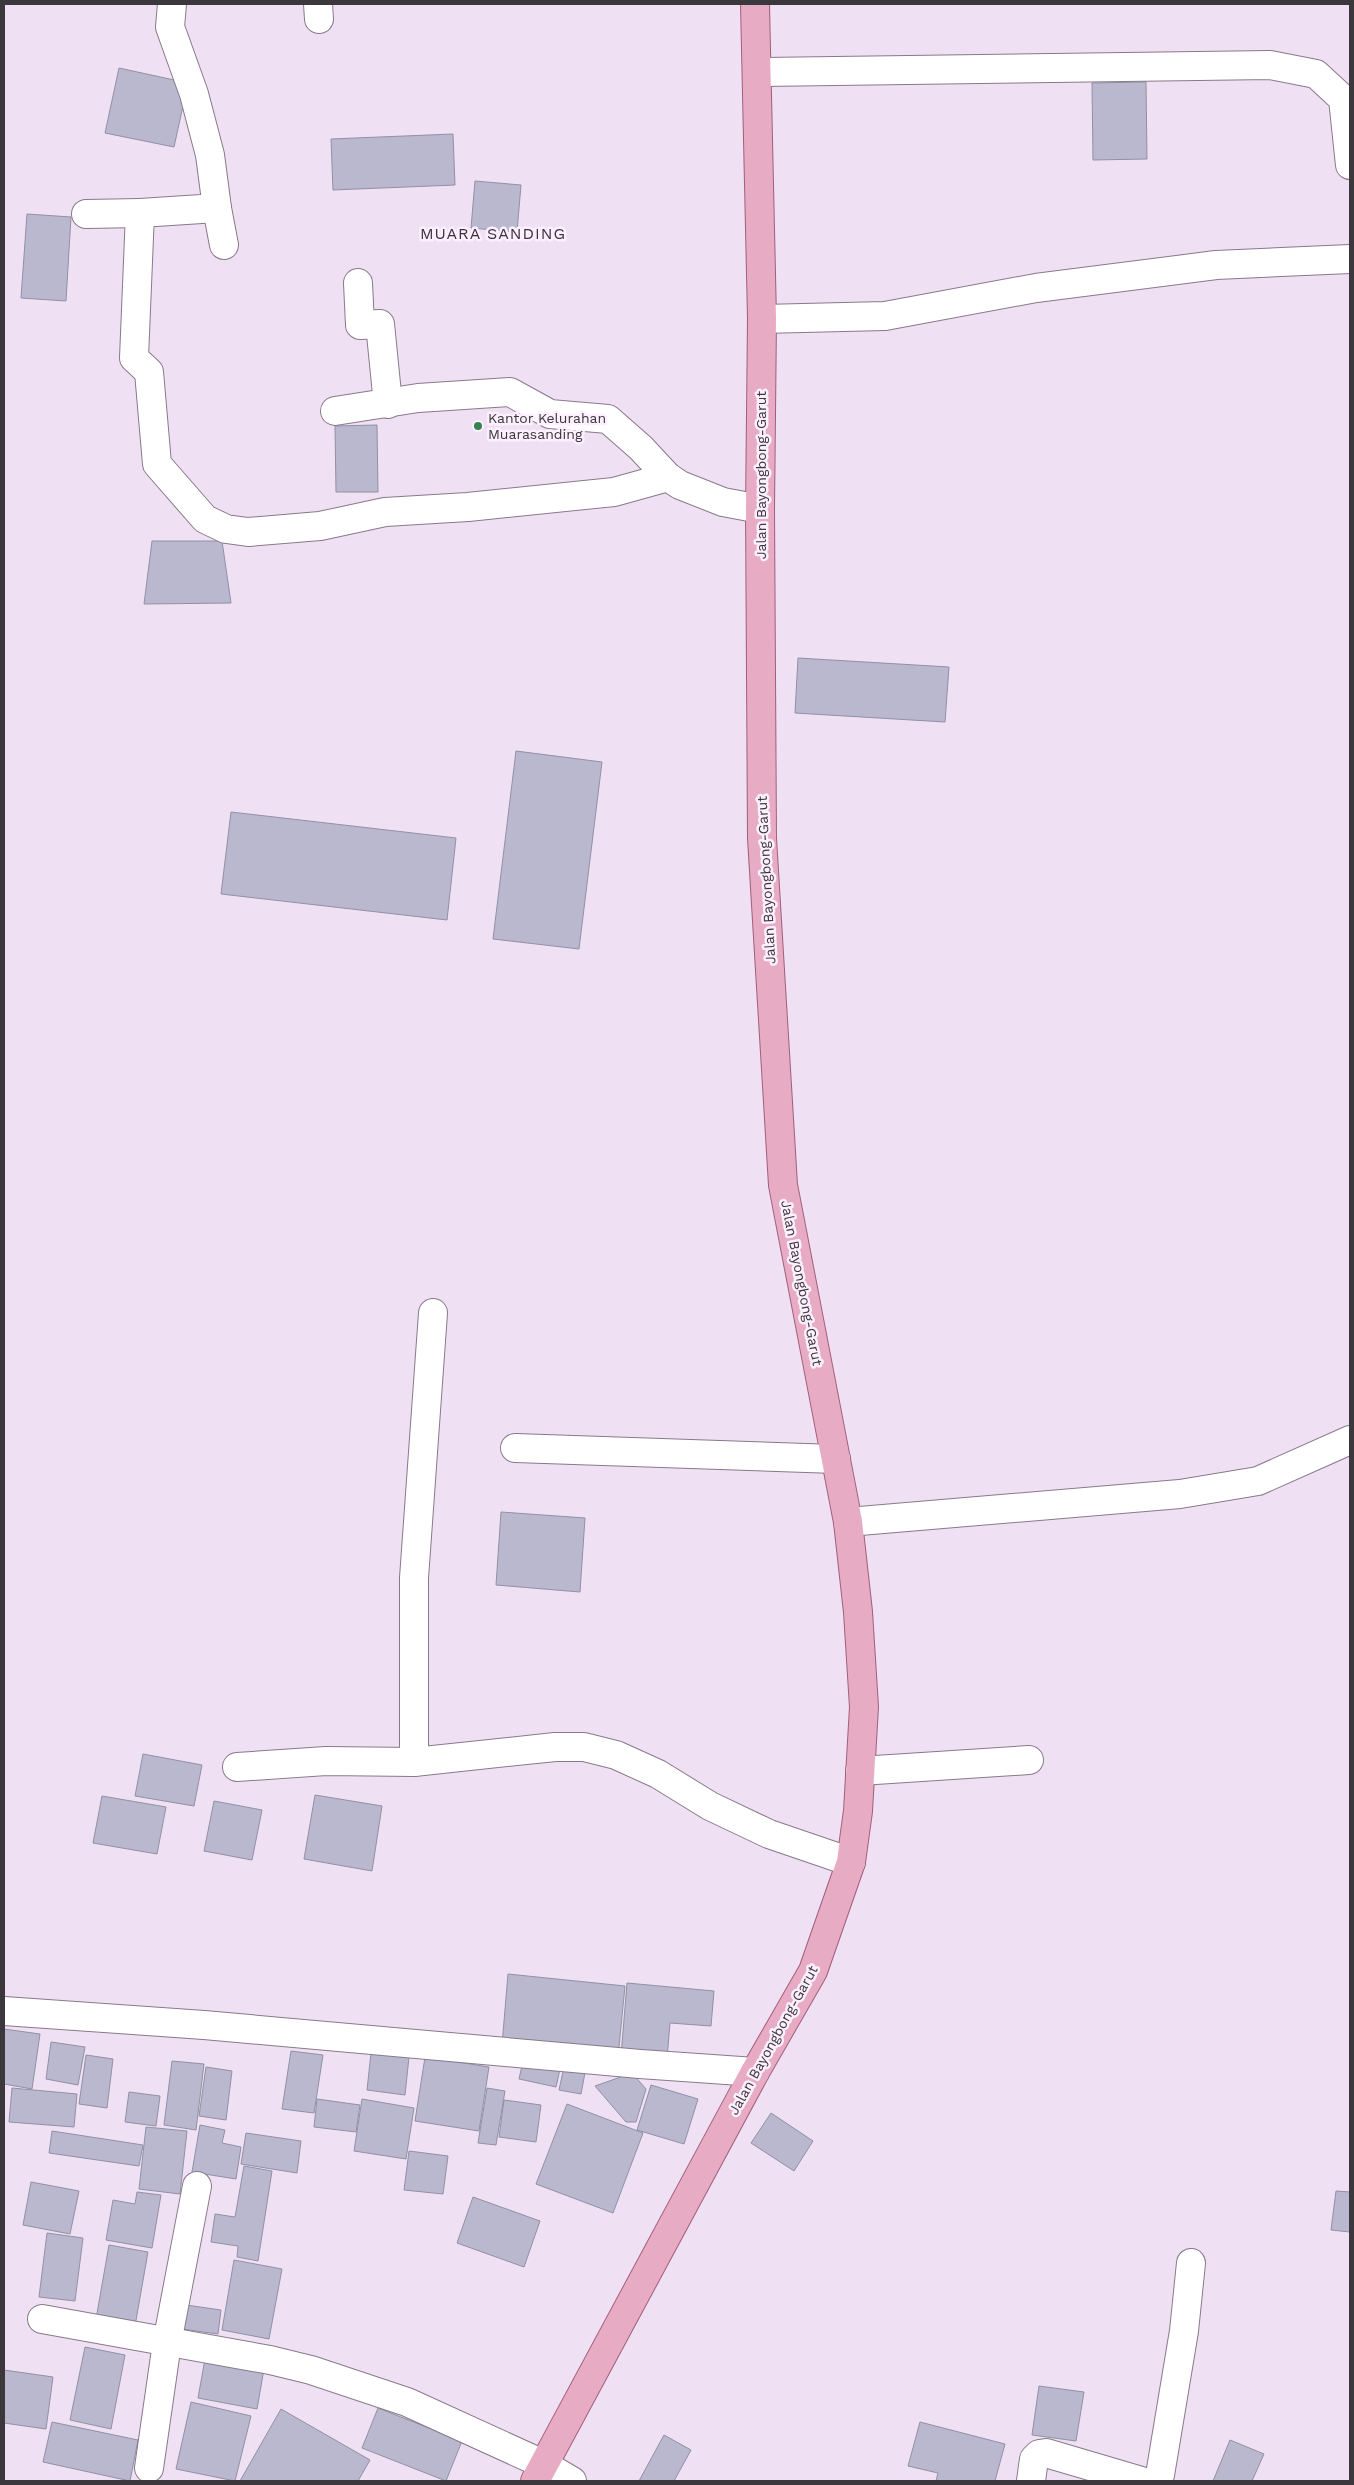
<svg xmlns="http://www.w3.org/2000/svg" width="1354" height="2485" viewBox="0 0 1354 2485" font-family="'Work Sans',sans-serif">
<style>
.building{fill:#b9b8ce;stroke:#9190a5}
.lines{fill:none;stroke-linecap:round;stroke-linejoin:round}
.minor-casing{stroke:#88798a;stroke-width:30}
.major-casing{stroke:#a15e7b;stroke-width:30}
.minor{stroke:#fff;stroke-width:28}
.major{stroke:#e7acc4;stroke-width:28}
.poi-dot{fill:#358150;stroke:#fceffe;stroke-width:2}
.labels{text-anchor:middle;stroke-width:5;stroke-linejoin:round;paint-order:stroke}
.poi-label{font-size:14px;fill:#3c363d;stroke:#fceffe;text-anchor:start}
.street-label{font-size:14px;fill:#3c363d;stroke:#fceffe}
.quarter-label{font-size:16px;letter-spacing:1px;fill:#3c2f3e;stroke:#fceffe}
</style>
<rect width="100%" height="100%" fill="#f0e0f3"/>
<g class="building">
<path d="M119,68L188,83L174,147L105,133Z"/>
<path d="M1146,82L1147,159L1093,160L1092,83Z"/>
<path d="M453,134L455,185L333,190L331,139Z"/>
<path d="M475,181L521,185L517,232L471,228Z"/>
<path d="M27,214L71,217L66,301L21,298Z"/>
<path d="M377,425L378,492H336L335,426Z"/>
<path d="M152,541H222L231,603L144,604Z"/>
<path d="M798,658L949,667L945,722L795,713Z"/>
<path d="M516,751L602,762L579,949L493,939Z"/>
<path d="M231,812L456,838L447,920L221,894Z"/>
<path d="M501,1512L585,1518L580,1592L496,1585Z"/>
<path d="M143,1754L202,1765L194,1806L135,1796Z"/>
<path d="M315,1795L382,1806L372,1871L304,1859Z"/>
<path d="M102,1796L166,1807L157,1854L93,1843Z"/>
<path d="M214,1801L262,1810L252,1860L204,1851Z"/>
<path d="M508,1974L625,1986L618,2057L502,2045Z"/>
<path d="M627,1983L714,1991L711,2026L670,2023L667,2059L621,2056Z"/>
<path d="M4,2029L40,2034L32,2089L4,2084Z"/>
<path d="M51,2042L85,2047L78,2085L46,2079Z"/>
<path d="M291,2051L323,2055L314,2113L282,2109Z"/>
<path d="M371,2053L409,2057L405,2095L367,2090Z"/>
<path d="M86,2055L113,2059L107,2108L79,2104Z"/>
<path d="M425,2057L489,2067L479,2131L415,2121Z"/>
<path d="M566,2058L587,2062L581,2094L559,2090Z"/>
<path d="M172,2061L204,2064L196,2130L164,2125Z"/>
<path d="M523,2061L560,2069L556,2087L519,2079Z"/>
<path d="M206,2067L232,2071L226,2120L199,2116Z"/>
<path d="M632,2073L646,2089L636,2122H626L595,2086Z"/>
<path d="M651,2085L698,2099L684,2144L637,2130Z"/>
<path d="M12,2088L77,2094L74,2127L9,2122Z"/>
<path d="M487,2088L505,2091L496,2145L478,2143Z"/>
<path d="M129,2092L160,2096L156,2126L125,2122Z"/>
<path d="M317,2099L360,2105L356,2132L314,2127Z"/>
<path d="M362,2099L414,2108L406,2159L354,2151Z"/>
<path d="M504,2100L541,2105L536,2142L499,2137Z"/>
<path d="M567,2104L643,2133L613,2213L536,2184Z"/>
<path d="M771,2113L813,2141L794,2171L751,2143Z"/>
<path d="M200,2125L225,2130L222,2143L241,2147L236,2179L192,2172Z"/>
<path d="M146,2127L187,2131L180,2194L139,2189Z"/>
<path d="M52,2131L143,2145L139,2166L49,2153Z"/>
<path d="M246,2133L301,2141L297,2173L241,2164Z"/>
<path d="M409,2151L448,2156L443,2194L404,2190Z"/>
<path d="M244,2166L272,2171L258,2261L237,2257L238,2246L211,2242L215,2214L235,2217Z"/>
<path d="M31,2182L79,2191L70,2234L23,2225Z"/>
<path d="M1336,2191L1350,2192V2232L1331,2230Z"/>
<path d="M137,2192L161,2195L152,2248L106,2240L113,2200L135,2204Z"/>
<path d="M473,2197L540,2221L524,2267L457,2243Z"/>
<path d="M47,2233L83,2238L75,2301L39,2297Z"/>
<path d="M109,2245L148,2252L135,2326L96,2319Z"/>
<path d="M234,2260L282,2269L269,2339L222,2330Z"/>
<path d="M186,2305L221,2310L218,2334L182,2329Z"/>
<path d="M85,2347L125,2355L111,2429L70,2420Z"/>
<path d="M205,2359L264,2369L257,2409L198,2398Z"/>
<path d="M4,2370L53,2377L46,2429L4,2423Z"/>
<path d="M1039,2386L1084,2392L1076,2441L1032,2435Z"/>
<path d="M191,2402L251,2416L235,2481L176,2469Z"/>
<path d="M378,2408L462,2441L446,2481L362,2448Z"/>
<path d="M281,2409L370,2460L358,2481H240Z"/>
<path d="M52,2422L138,2440L130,2481L43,2462Z"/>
<path d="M920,2422L1005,2444L995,2481H936L938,2473L908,2466Z"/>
<path d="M664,2435L691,2450L674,2481H639Z"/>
<path d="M1230,2440L1264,2454L1252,2481H1213Z"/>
</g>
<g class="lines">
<g class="minor-casing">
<g id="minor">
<path d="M172,4L170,27L194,94L210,155L217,208L140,213L134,358L149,372L157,464L205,519L226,529L248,532L320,526L385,512L468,507L614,492L668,477"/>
<path d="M318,4L319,19"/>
<path d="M757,72L1270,65L1316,74L1343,99L1350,165"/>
<path d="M217,208L224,245"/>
<path d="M86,214L140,213"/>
<path d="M358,283L360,325L380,324L388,404"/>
<path d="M762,319L885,316L1036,288L1216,265L1350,259"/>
<path d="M335,411L418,398L510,392L550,414L608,419L641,448L668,477L680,485L723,502L760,509"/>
<path d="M515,1448L836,1459"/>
<path d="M848,1522L1180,1494L1258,1481L1350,1440"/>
<path d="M414,1762V1578L433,1313"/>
<path d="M237,1767L326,1761L414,1762L555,1747H584L616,1755L658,1774L710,1806L769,1834L851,1862"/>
<path d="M860,1771L1029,1760"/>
<path d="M4,2011L204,2025L640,2064L755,2072"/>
<path d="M42,2319L270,2360L311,2370L407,2402L543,2464L572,2481"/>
<path d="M149,2468L167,2343L197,2186"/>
<path d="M1031,2481L1034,2459L1039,2454L1046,2453L1141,2481"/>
<path d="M1157,2481L1160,2475L1184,2331L1191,2263"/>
</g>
</g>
<g class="major-casing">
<path id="major" d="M535,2481L755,2072L813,1971L851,1862L858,1811L864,1707L858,1612L848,1522L783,1185L762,838L760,509L762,319L755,4"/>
</g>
<use href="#minor" class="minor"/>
<use href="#major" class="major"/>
</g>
<circle class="poi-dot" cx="478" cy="426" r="5"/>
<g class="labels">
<g class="poi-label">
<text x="488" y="423">Kantor Kelurahan<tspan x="488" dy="16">Muarasanding</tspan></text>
</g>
<g class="street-label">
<text transform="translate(761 475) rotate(-90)" y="5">Jalan Bayongbong-Garut</text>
<text transform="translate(766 880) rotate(-93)" y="5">Jalan Bayongbong-Garut</text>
<text transform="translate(802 1283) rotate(79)" y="5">Jalan Bayongbong-Garut</text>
<text transform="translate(773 2040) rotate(-61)" y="5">Jalan Bayongbong-Garut</text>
</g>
<g class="quarter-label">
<text x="493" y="239">MUARA SANDING</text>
</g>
</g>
<rect width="1354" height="2485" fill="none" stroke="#3c363d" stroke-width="10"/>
</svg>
